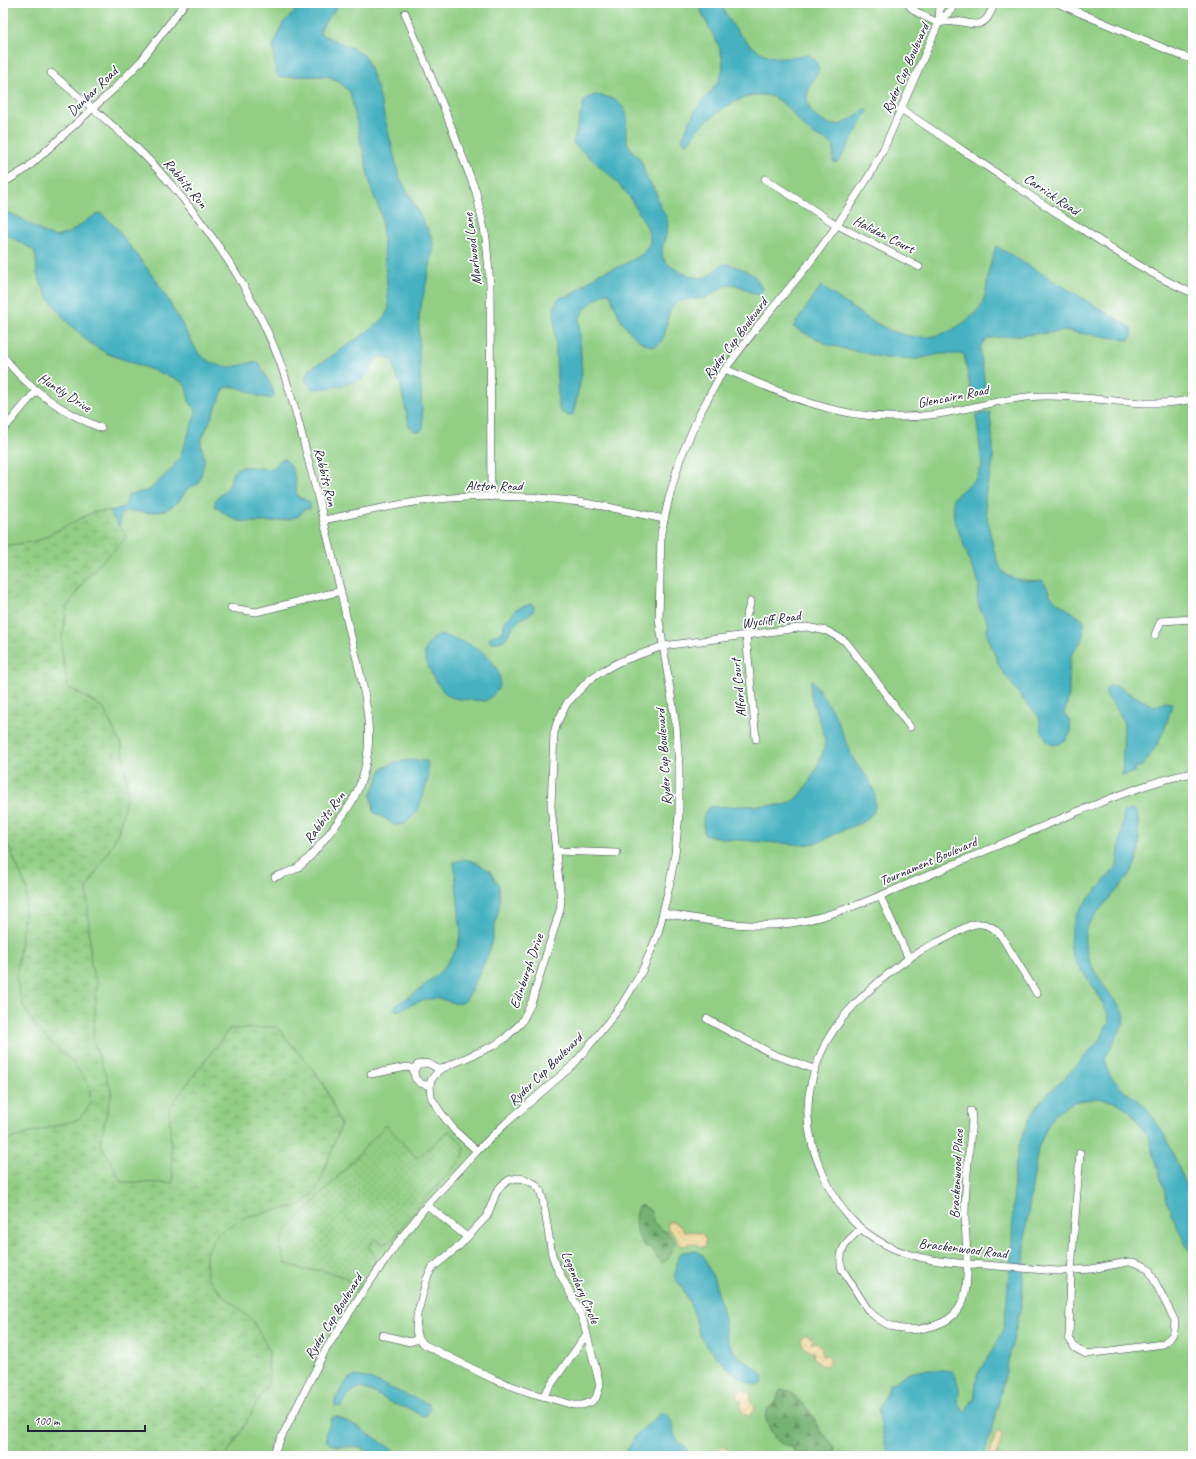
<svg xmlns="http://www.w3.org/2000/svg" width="1196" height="1459" viewBox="0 0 1196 1459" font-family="Caveat,sans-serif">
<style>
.grass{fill:#92cf85;stroke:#5a7860}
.forest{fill:url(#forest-firs);stroke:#4c6a56}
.wetland{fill:url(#wetland-marsh);stroke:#5a7860}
.sand{fill:url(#sand-dots);stroke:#887e6c}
.park{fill:url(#park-dots);stroke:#5a7860}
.water{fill:#44b1c1;stroke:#336a7e}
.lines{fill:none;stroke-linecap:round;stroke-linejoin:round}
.street-casing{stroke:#403f50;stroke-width:8}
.street{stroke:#fff;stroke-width:7}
.labels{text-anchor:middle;stroke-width:3.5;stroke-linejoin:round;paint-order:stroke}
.street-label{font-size:14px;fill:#22223b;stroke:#fff}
</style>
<defs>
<pattern id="forest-firs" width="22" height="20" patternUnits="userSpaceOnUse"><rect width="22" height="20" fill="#75b272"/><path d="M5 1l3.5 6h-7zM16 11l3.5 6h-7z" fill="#60905f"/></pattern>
<pattern id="wetland-marsh" width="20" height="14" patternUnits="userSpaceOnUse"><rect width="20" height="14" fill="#92cf85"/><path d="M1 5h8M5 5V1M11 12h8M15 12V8" fill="none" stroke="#7eb174"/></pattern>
<pattern id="sand-dots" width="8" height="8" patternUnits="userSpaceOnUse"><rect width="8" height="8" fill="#eeda9e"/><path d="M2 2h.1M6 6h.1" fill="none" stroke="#ccbb89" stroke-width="1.8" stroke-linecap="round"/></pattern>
<pattern id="park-dots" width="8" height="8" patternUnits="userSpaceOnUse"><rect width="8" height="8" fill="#92cf85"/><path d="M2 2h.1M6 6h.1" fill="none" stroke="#7eb174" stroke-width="1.8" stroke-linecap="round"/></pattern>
</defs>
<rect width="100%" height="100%" fill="#fff"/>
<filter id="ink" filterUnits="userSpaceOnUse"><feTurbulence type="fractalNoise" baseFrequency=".025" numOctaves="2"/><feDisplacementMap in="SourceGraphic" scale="8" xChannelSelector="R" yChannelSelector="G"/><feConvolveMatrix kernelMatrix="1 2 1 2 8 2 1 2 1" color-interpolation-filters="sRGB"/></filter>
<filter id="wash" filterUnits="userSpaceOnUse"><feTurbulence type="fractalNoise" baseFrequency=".012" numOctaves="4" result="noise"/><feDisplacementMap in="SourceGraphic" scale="16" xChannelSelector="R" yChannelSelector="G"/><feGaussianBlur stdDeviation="0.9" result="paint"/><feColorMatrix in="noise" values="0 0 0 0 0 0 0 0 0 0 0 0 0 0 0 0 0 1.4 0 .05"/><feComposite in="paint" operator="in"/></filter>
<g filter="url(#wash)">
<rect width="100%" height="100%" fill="#ede4c7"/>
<rect class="grass" x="3" y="3" width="1190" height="1453"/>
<g class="forest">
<path d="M639,1206H644L650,1210L654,1223L672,1237L675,1243L669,1258L663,1263C657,1260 657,1256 653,1251C651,1247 648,1248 645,1246C636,1238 632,1216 639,1206Z"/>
<path d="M781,1389L790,1391L809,1411L813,1417L820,1432L826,1436L835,1448L834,1456H796L792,1447L781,1443L775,1438L771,1431L766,1420L767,1410L776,1402L780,1390Z"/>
</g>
<path class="wetland" d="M109,511L127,537L97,566L84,581L67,607L61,646L68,687L103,708L122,746L128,791L117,836L87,888L91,966L97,983L93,1041L112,1092L100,1142L122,1182L173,1183L169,1108L229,1029L277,1027L323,1082L341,1125L317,1190L301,1205L245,1217L217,1234L206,1254L207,1277L224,1296L253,1321L269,1350L268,1383L238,1437L226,1456H3V1141L79,1119L91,1104L89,1085L74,1064L37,1029L23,1006L16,978L27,890L3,833V546L37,541L93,512Z"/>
<g class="sand">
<path d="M673,1221L680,1226L685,1232L690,1231L701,1233C705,1237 708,1241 705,1247C700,1248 697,1243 692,1244C687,1244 685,1247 679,1245L674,1234C669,1232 666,1229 668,1223Z"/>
<path d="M806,1335L811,1337L813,1340L811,1344L815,1342C821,1345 823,1350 822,1356L827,1355L829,1357L830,1362L826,1366L820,1365L813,1356L814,1352C807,1351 801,1346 801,1338Z"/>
<path d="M742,1389L749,1392L752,1397L750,1402L754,1405L755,1409L750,1416C744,1416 741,1411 740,1406L742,1401L738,1400L736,1396L737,1392Z"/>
<path d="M1000,1431L1002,1437L997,1455L989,1456L995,1435Z"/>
<path d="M721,1447L727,1448L732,1456H718V1450Z"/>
</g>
<path class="park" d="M386,1125L417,1158L449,1131C458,1140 469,1146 462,1159L410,1216L393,1239L389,1242L384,1244L375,1239L369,1247L376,1258L374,1264L356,1290L345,1277L319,1270H304L285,1263L280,1244L289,1226L317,1199Z"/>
<g class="water">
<path d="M303,3H340C334,13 321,23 320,34L352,48L365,56L378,90L399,176L431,236L434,247L419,316V355L423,429L420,431H414L409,426L400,383L396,376L393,361L384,356L377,358C373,363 371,372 366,376C357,384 324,390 312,389L306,381V376L310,369L332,356L374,327L384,318L389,308L381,214L371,188L350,92L337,80L326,76L278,77L275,67L273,47L283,23Z"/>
<path d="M698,3H720C732,28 754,59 785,58C793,58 801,54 810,55L815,60L819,69C815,77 808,88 807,97C806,114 826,128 842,124C850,121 858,114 865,109L868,111L840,160L836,163L833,162L834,146C827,139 818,138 810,132C798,123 791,108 778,100C754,84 720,109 702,125C696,130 692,138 686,144L682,139C686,130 690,119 695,111C709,90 729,81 721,53C716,36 703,20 698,3Z"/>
<path d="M595,95C605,96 615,98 622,106C632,116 622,133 628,144C631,151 638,155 641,161C644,167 644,173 647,179C649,182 652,185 654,189C657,194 658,200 660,206C662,210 666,215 667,220C671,232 658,248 663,258C668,268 695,281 705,277C712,274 719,264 726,264C732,264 753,273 756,278C758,282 759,284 763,288L760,295C749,295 741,282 729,285C721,287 712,295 704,298C695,300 681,298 674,305C663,316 670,341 654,347C637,343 623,327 617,311C614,305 612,299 610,293H606C594,300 584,307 579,320L582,373L573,415L568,416L560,411L558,402L554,309L557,301L561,297L569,296L574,293L599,273L621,266L643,254L650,243V238L647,227L629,196L611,176L573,143L584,102L587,98Z"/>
<path d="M3,210L22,219L46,234L55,237L69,233L87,220L100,213L115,226L158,283L199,354C209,363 223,369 237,366C245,365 251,361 259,363L273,390L274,396L271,399L258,396L238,387H227L224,389L201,441C201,447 203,452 204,457C204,467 201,475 198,484L188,488L178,502L166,510L149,513L129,511L121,514L119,527L109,511L119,509L125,506L128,495L149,490L171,470L180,457L195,416L196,411L189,401L186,386L177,379L106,353L90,343L66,321L46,294L37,274L36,257L34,250L3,233Z"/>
<path d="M996,246L1130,327L1133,334L1129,340L1066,331L990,338L984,341L980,348L986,393L972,397L964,354H940L917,359L885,358L829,345L793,327L821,286C861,313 907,357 957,327C968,320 979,312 984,299C987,290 987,279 989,269C991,261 994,254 996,246Z"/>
<path d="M990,412C991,427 994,445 993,460C992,474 985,486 985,499C986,513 994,564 1004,573C1011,580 1032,582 1042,580L1047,587L1050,595L1058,603L1084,620L1083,639L1071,655L1069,671V696L1064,714L1069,720L1071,732L1066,740L1059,744L1052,745L1048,742L1041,730L1039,717L1023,699L1000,668L987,634L988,625L985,617L981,612L979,606L977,598L979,586L977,577L973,571L954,518L953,498L977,478L982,465L976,415Z"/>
<path d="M284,459C296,466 295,484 297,496C301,499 306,499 310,503V509H304C302,512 301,515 298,516C288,522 246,524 236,520C229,517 221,511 215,506V500C219,496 225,492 228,487C233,479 229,468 244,467C256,466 262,471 275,467L279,461Z"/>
<path d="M531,604L534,605L533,612C528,616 521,618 517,622C508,631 508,645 491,642L489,640L490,637L503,632L505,620L509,618L516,609Z"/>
<path d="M439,635C449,637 462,640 471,645C494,657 515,684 485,701C473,699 462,701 451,697C440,693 423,662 425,651C428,642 432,639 439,635Z"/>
<path d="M812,680L835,715L851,755L859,768L868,778L875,793V807L873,813L863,822L838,832L820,842L805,845L725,839L704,834C703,824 701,815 709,807L783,805C790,803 794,800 799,796C808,788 826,751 825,740C823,723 805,696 812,680Z"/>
<path d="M1115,685L1155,707L1165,702L1172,703C1167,727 1158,748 1141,767L1136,766L1135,772L1122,776L1124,724C1122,713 1111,704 1105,693L1107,687Z"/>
<path d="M415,760L427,761L428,779L418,811L405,824L395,825L374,812L371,795L382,769L395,762Z"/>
<path d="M1133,809C1140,815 1138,823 1138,832C1139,837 1140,844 1139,850C1135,876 1113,893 1097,913C1092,919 1086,926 1085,934C1081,960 1109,992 1123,1012L1125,1017L1124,1023L1105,1058L1109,1074L1122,1089L1145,1106L1167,1139L1191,1197L1193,1211V1256L1190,1253L1171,1214L1149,1138L1131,1112L1118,1103L1099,1098L1073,1102L1055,1114L1047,1127L1038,1148L1026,1227L1022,1302L994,1423L984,1455L890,1456L886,1447L878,1412C880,1402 887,1394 890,1384C896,1381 898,1379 903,1376C913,1369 940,1369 952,1371L955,1374L959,1390L958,1404L960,1408L966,1412L971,1401L974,1400L977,1375L1002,1334L1005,1319L1012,1242L1014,1173L1019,1146L1028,1121L1038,1105L1050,1091L1062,1081L1099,1041L1109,1022L1107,1012L1096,991L1075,961L1070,947L1071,932L1076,915L1081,908L1112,872L1117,865L1124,812Z"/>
<path d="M465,859L473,861L490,871L499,886L500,899L499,907L489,953L469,995C467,999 465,1002 460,1003C454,1005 447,1000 441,999C425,997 412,1004 398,1011L394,1009L396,1005L418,991L443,969L457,948L461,933L454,862Z"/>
<path d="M690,1251H697L703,1255L715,1282L724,1319L726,1336L729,1344L735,1353L743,1360L761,1372L763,1376L762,1384C747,1392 706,1349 700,1335C697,1327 696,1318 693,1311C690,1302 685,1293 681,1286C678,1282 676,1279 674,1276C675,1272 677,1269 677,1266C678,1254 677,1252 690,1251Z"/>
<path d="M355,1376L367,1378L428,1404L430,1409L426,1416C420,1416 417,1413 412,1410C405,1407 398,1406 391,1403C383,1398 363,1384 354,1390C347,1393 346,1402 341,1407L335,1406V1400L346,1382L348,1379Z"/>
<path d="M661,1413H665C673,1417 672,1428 675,1436C678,1442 688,1448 692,1456H624L636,1435Z"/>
<path d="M336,1416L360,1428L402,1456H380L361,1448L340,1446L330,1444L327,1441L326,1432L332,1418Z"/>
</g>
</g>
<g filter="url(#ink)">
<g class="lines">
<g class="street-casing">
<g id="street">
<path d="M908,3C911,11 930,20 938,22C944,23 951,21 957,21C964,22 974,26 981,23C989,20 991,10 995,3"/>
<path d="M1057,3L1182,56L1193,59"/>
<path d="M405,13L444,108L476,192L486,238L490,284L491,497"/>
<path d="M939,22L940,3"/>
<path d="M51,73C79,97 109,121 136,147C173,183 205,225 233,268C255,304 275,343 287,383C297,413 304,444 312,474C324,521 336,568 346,616C356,659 372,706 368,750C363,792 348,810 323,841C316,850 307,862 297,868C291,872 282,874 275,877"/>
<path d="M901,109C963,150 1023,192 1085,231C1120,254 1154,277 1193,293"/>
<path d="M765,179L837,225L919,267"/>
<path d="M3,183L26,169L114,89L141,61L185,3"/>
<path d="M3,356C29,390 62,412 101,428"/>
<path d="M725,369C752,380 779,393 807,402C848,416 894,421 938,414C974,409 1008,396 1045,396C1092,395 1148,410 1193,399"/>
<path d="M3,430L36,391"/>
<path d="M324,520C357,513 389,506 422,501C468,495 516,495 562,500C596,503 630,512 664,519"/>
<path d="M751,601L746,617V635L756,739"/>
<path d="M231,608L256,612L341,591"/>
<path d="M1155,635L1161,621L1193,619"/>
<path d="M556,851L617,853"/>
<path d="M880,896L909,959"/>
<path d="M663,913C706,920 748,930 792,923C835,916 875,898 915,881C969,858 1024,834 1079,811C1115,797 1154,780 1193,773"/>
<path d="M1037,994L1001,936C995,928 986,923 976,924C967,925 958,932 950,936C941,941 931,945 922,950C898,964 872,987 853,1006C840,1020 828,1036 821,1053C802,1097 804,1134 824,1176C838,1208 855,1229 886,1245C917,1261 952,1263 985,1265C1010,1267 1034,1269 1058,1271L1091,1269L1128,1262H1133L1144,1266L1149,1270L1175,1321L1174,1332L1171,1337L1163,1344L1086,1354L1075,1348L1069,1338L1071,1271L1080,1153"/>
<path d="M707,1019L723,1028L775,1055L814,1069"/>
<path d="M371,1074L407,1067L415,1069"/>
<path d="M430,1086L420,1083L415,1078L414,1071L417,1065C427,1061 431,1064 439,1070"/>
<path d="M477,1151L455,1131L441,1113L431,1097L430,1086L431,1080L439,1070L495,1045L504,1039L521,1023L531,1004L560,910L561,900L551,806L554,733L557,723L567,703L589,680L604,670L619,662L663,646L806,627L827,631L845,641L871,674L910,727"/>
<path d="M427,1205L467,1237"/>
<path d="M861,1229C847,1240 837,1251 842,1269L868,1310C882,1324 900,1332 920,1329C936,1326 953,1321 961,1305C972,1285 965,1239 965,1215C965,1184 969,1152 972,1120L971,1111"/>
<path d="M382,1335L410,1342L418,1339L425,1345L493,1379L531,1393L574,1405H583L591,1402L596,1398L600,1385L583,1320L577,1306L557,1268L552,1255L543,1200L540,1190L535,1184L524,1179L518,1178L509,1180L501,1186L496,1193L487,1216L459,1246L432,1268L427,1278L417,1315L416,1331L418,1339"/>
<path d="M543,1396L586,1335"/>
<path d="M272,1456L326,1349L362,1293L401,1238L427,1205L477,1151L506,1123L573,1065L584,1052L621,1006L641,973L650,953L658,933L669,887L675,854L679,815V766L676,726L659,620L661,533L669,498L680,459L699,415L720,376L757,327L808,265L833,231L869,176L884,148L939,22L953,8L956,3"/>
</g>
</g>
<use href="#street" class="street"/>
</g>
</g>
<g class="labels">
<g class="street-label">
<text transform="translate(905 68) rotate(-66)" y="5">Ryder Cup Boulevard</text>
<text transform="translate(92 91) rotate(-44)" y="5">Dunbar Road</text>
<text transform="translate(186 183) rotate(50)" y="5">Rabbits Run</text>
<text transform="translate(1052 194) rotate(34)" y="5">Carrick Road</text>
<text transform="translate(884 234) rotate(27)" y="5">Halidan Court</text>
<text transform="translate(472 249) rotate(-97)" y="5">Marlwood Lane</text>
<text transform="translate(735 338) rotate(-53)" y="5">Ryder Cup Boulevard</text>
<text transform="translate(65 392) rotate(33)" y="5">Huntly Drive</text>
<text transform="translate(953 396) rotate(-11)" y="5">Glencairn Road</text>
<text transform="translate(326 477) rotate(76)" y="5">Rabbits Run</text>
<text x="494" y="490">Alston Road</text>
<text transform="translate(771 619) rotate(-8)" y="5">Wycliff Road</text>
<text transform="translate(738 688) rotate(-96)" y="5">Alford Court</text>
<text transform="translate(663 757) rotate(-94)" y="5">Ryder Cup Boulevard</text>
<text transform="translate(324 817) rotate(-54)" y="5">Rabbits Run</text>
<text transform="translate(928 861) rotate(-23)" y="5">Tournament Boulevard</text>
<text transform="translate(526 971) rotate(-71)" y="5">Edinburgh Drive</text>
<text transform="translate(545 1069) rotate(-44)" y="5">Ryder Cup Boulevard</text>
<text transform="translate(956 1174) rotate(-87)" y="5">Brackenwood Place</text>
<text transform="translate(963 1248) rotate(7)" y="5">Brackenwood Road</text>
<text transform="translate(581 1287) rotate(67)" y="5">Legendary Circle</text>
<text transform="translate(333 1316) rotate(-58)" y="5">Ryder Cup Boulevard</text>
</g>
</g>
<rect width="1196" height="1459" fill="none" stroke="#fff" stroke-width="16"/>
<path d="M28 1425v6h117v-6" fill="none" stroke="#22223b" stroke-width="2"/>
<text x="34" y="1425" font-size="12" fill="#22223b" stroke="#ffffff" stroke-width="3" paint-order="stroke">100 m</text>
</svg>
